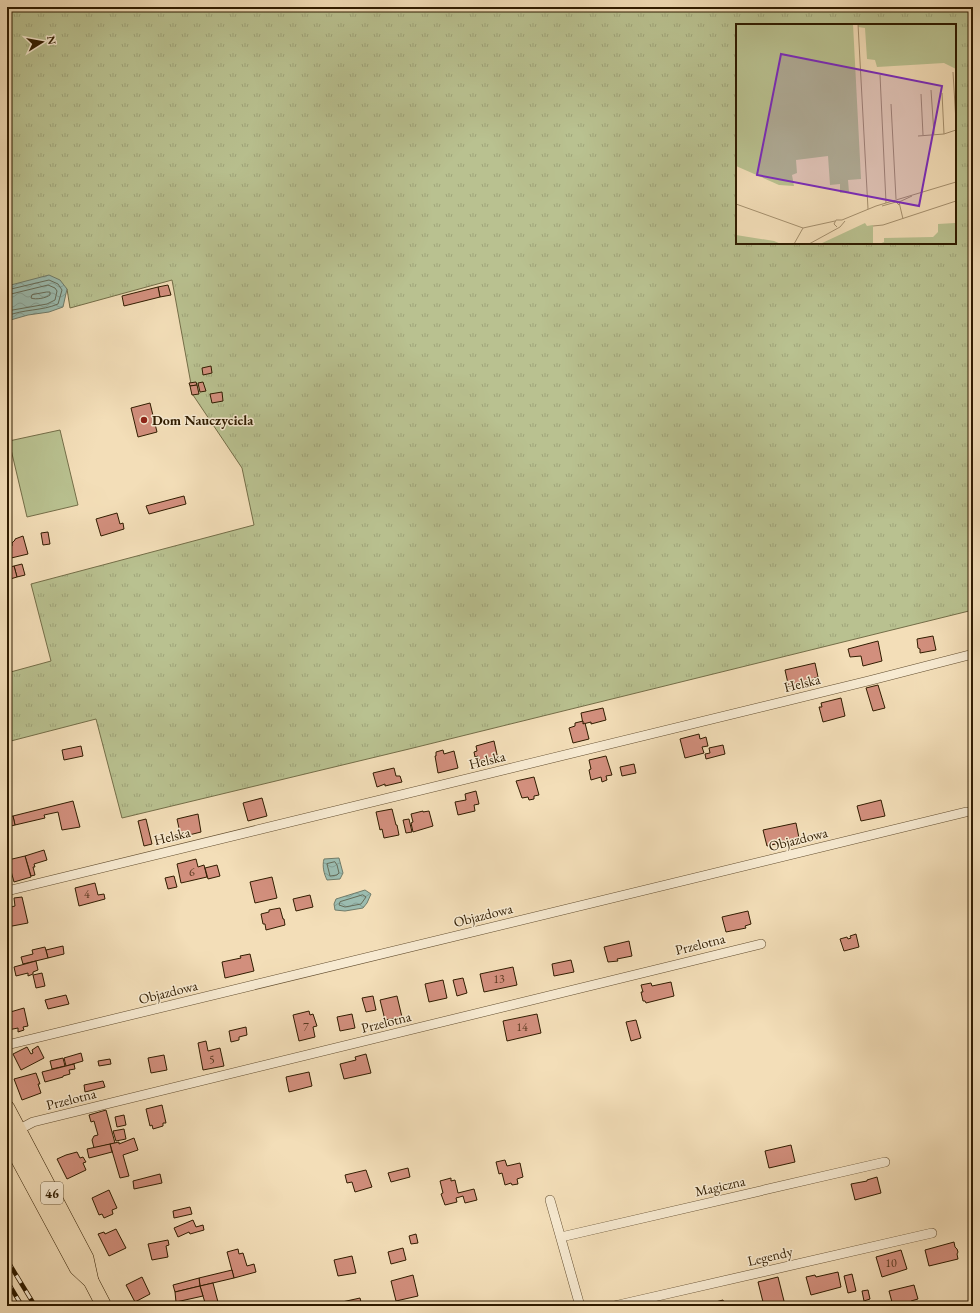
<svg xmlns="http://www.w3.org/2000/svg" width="980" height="1313" viewBox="0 0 980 1313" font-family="'EB Garamond',serif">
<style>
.grass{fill:url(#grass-tufts);stroke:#746e48;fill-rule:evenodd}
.pitch{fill:#b9c190;stroke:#746e48}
.water{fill:url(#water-waves);stroke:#707c6a}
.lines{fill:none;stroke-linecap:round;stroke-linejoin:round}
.shore{stroke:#666c58;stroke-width:1}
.building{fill:#d28f7d;stroke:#301c00}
.minor-casing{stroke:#614c2e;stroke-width:10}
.primary-casing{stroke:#301c00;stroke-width:16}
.minor{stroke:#f7ead1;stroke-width:9}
.primary{stroke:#f3deb8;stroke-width:15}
.rail-casing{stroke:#301c00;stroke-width:4.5}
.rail{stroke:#f7ead1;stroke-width:3;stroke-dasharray:9;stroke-linecap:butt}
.poi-dot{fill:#8f2418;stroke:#f7ead1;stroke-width:1.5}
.labels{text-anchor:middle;stroke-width:3;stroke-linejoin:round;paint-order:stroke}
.number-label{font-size:12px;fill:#58391f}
.shield{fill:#f7ead1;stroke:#6c5a3f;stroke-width:1}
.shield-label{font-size:13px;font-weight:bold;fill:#301c00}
.poi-label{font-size:14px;font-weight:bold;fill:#301c00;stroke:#f7ead1;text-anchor:start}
.street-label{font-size:14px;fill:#301c00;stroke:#f7ead1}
.inset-road{fill:none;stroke:#a5906e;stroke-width:1}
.view{fill:#7b2cbf;fill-opacity:0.15;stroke:#7b2cbf;stroke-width:2}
.inset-edge{fill:none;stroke:#301c00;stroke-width:2}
</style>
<defs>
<pattern id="grass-tufts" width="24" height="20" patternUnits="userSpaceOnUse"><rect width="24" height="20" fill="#b9c190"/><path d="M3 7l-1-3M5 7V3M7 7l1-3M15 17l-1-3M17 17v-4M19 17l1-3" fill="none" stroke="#9fa57a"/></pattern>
<pattern id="water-waves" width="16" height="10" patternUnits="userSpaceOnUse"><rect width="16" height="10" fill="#9bbcb0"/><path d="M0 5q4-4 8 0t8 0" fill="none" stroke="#86a196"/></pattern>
</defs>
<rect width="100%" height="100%" fill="#f3deb8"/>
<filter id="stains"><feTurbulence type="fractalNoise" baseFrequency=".005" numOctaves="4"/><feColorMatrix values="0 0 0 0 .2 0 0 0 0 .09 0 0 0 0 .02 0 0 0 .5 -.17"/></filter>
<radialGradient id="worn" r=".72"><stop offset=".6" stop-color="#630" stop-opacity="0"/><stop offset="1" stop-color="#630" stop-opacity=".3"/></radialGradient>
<path class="grass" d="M7,7H973V610L409,749L122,818L96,719L7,742V673L51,661L31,584L254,525L242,468L193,395L172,280L70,308L67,289L49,276L7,288ZM737,25H955V243H737Z"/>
<path class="pitch" d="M60,430L78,505L27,517L9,441Z"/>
<g class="water">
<path d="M49,275L60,280L67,289L63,307L49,312L28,315L7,321V286Z"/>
<path d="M339,858L343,873L340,879L327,880C324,874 322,866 324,859Z"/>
<path d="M365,890L371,894L367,903L363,908L345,911L335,910L334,904L336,899Z"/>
</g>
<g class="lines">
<g class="shore">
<path d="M7,290L49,280L58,284L62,290L58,304C42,311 23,309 7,316"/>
<path d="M47,292H50V295C46,298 36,300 31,298L32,295Z"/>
<path d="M7,295L48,285L55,288L57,291L55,300L47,304L7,311"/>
<path d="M335,862L337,865L339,873L337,875L330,876L327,864Z"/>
<path d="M363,895L366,897L361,904L345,907L339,905L340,902Z"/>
</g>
</g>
<g class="building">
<path d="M168,285L171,295L160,297L158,287Z"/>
<path d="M158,287L160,297L124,306L122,296Z"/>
<path d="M211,366L212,373L203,375L202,368Z"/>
<path d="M196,382L197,385L190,386L189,383Z"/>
<path d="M203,382L206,391L200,392L198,383Z"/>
<path d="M197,385L199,394L192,395L190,386Z"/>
<path d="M222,392L223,401L212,403L210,394Z"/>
<path d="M150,403L157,432L138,437L131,408Z"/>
<path d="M184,496L186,504L149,514L146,506Z"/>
<path d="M117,513L120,524L123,523L124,529L101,536L96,519Z"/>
<path d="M48,532L50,544L43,545L41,533Z"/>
<path d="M23,536L28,554L7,559V547L12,546V543L15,540V539Z"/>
<path d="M22,564L25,575L17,577L14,566Z"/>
<path d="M14,566L17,577L7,580V568Z"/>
<path d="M933,636L936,650L920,653V649L918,648L917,639Z"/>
<path d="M878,641L882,661L863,666L861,656L850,657L848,649Z"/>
<path d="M815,663L818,677L814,678V681L789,688L785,670Z"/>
<path d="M878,685L885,708L873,711L866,688Z"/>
<path d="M841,698L845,716L823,722L819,707H822L821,703Z"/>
<path d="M603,708L606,720L591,724V722L583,724L581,713Z"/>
<path d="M583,721V724L585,723L589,739L573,743L569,728L575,726V723Z"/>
<path d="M699,734L700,739L706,737L708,746L702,747L704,753L685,758L680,739Z"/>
<path d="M494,741L498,759L480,763L478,756L475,757L474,752L477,751L476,746Z"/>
<path d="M723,745L725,754L706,759L705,754L710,753L709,748Z"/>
<path d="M81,746L83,756L64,760L62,750Z"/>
<path d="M443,750L444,754L454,751L458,768L438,773L435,756H436V752Z"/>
<path d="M606,756L612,775L606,776L607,780L602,782L601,777L591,780L589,770L591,769L589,760Z"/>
<path d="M634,764L636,773L622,776L620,767Z"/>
<path d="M394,768L396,776H400L402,782L385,786V784L377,787L373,773Z"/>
<path d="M534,777L539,795L534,796V799L529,800L528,797L522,798L516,781Z"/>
<path d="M476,791L479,804L474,805L475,811L458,815L455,802L466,800L465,794Z"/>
<path d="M262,798L267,816L248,821L243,803Z"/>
<path d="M881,800L885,816L861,821L857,806Z"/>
<path d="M73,801L80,827L62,830L58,812L44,815L45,818L15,825L13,816Z"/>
<path d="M392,809L396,825H397L399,835L384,838L382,829L380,830L376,812Z"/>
<path d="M423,811V812L429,811L433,826L413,832L411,823L413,822L411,814Z"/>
<path d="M198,814L201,832L181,837L177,819Z"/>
<path d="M13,816L15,825L7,827V817Z"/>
<path d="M146,819L152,844L144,846L138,821Z"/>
<path d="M409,819L412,832L406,833L403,820Z"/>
<path d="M796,823L799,838L793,839V840L767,846L763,830Z"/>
<path d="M44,850L47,860L34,864L35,867H33L35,875L31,876L25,856Z"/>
<path d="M25,856L31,877L14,882L8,860Z"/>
<path d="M196,859L198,867L204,865L207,877L181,883L177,864Z"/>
<path d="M217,865L220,876L208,879L205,868Z"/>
<path d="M174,876L177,887L168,889L165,878Z"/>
<path d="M272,877L277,898L255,903L250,882Z"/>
<path d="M95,883L98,895L104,894L105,899L79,906L75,888Z"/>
<path d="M310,895L313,907L296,911L293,899Z"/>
<path d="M22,897L28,923L7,927V908L15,906L14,898Z"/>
<path d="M280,908L283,919H284L285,925L266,930L265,924H263L261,914L269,912V910Z"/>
<path d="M748,911L751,924L745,926L746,928L726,932L722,917Z"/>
<path d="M856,934L859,947L844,951L840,939L847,937L848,939L851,938L850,936Z"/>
<path d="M629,941L632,956L617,959L618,961L608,962L604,947Z"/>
<path d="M63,946L64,954L48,958L46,950Z"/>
<path d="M45,947L48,958L23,964L21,957L33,954L32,950Z"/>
<path d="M250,954L254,971L225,978L222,962L241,958L240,956Z"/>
<path d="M571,960L574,972L554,976L552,964Z"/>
<path d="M36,961L38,970L33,972V974L28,976V973L16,976L14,967Z"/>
<path d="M513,967L517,985L484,992L480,974Z"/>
<path d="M42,973L45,986L36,988L33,975Z"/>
<path d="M463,978L467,993L457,996L453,980Z"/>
<path d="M443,980L447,998L429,1002L425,984Z"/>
<path d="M671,982L674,996L646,1003L645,1001H643L641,992H643L641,985L651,983L652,986Z"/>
<path d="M66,995L69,1004L48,1009L45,1000Z"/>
<path d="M373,996L376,1010L366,1012L362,998Z"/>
<path d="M397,996L402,1017L385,1020L380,1000Z"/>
<path d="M24,1008L28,1026L23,1027L24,1030L18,1032V1028L8,1030L7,1013Z"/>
<path d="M309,1011L310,1015L313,1014L317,1026L313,1027L315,1037L299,1041L293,1015Z"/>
<path d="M352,1014L355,1028L340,1031L337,1017Z"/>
<path d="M537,1014L541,1033L507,1041L503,1021Z"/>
<path d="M636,1020L641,1038L631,1041L626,1022Z"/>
<path d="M246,1027L247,1035L239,1037V1040L231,1042L229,1031Z"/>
<path d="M206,1041L208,1051L220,1048L224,1066L203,1070L198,1043Z"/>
<path d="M38,1046L44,1058L21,1070L13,1054L27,1047L31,1054L33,1053L32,1050Z"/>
<path d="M81,1053L83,1061L66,1066L64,1058Z"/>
<path d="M366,1054L371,1073L344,1079L340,1064L356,1060L355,1057Z"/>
<path d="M164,1055L167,1070L151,1073L148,1058Z"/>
<path d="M63,1058L65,1066L52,1069L50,1061Z"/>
<path d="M110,1059L111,1064L99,1066L98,1061Z"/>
<path d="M74,1064L75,1069L69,1070L70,1074L63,1076V1077L45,1082L42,1072Z"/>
<path d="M309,1072L312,1086L289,1092L286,1077Z"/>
<path d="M36,1073L40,1084H38L41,1093L22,1100L14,1079Z"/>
<path d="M103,1081L105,1087L85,1092L84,1085Z"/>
<path d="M162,1105L166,1123H163V1126L153,1129L152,1125L150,1126L146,1109Z"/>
<path d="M106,1110L115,1143L94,1148L92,1140L94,1136L98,1135L94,1121L91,1122L89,1115Z"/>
<path d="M124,1115L126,1125L117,1127L115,1117Z"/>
<path d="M124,1129L126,1139L116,1141L113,1131Z"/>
<path d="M134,1138L138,1150L123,1155L129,1176L120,1178L110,1144L119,1142V1144Z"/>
<path d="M110,1144L112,1152L89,1158L87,1149Z"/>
<path d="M791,1145L795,1162L769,1168L765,1151Z"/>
<path d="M77,1152L80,1158L83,1157L86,1162L83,1163L86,1170L67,1179L57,1159L66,1155Z"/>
<path d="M505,1160L507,1166L520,1163L523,1177L517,1179L518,1184L512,1185L511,1183L505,1185L502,1173L499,1174L496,1162Z"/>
<path d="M408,1168L410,1177L391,1182L388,1173Z"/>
<path d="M366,1170L372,1187L355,1192L352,1182L347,1183L345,1175Z"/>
<path d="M160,1174L162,1183L134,1189L133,1181Z"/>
<path d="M877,1177L881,1193L855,1200L851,1184L867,1181V1180Z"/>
<path d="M451,1178V1181L455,1180L458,1193L474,1189L477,1200L465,1203L463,1196L456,1198L457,1202L445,1205L441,1194L443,1193L440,1181Z"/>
<path d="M109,1190L117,1208L112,1210L113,1214L104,1218L102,1214L99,1215L92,1198Z"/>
<path d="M190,1207L192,1214L174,1218L173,1211Z"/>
<path d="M193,1220L196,1227L203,1225L204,1230L190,1234L189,1232L178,1237L174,1228Z"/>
<path d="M116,1229L126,1248L109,1256L98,1234L104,1232L105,1234Z"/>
<path d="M416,1234L418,1243L411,1244L409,1236Z"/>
<path d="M168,1240L169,1245L166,1246L168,1257L152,1260L148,1244Z"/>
<path d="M954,1242L955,1247L957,1249L958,1252L957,1254L958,1259L929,1266L925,1250Z"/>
<path d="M403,1248L406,1260L391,1264L388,1252Z"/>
<path d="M238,1249L239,1254L243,1253L247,1266L254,1264L256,1272L234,1278L227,1252Z"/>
<path d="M901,1250L907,1269L882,1277L876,1257Z"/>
<path d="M352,1256L356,1273L338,1276L334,1260Z"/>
<path d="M232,1270L234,1278L200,1286L199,1278Z"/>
<path d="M838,1272L841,1287L811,1295L806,1277L815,1275L816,1277Z"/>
<path d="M852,1274L856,1291L848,1293L844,1276Z"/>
<path d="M413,1275L418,1296L396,1301L391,1281Z"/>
<path d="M142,1277L150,1294L135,1302L126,1285Z"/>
<path d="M778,1277L785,1305L764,1306L758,1282Z"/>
<path d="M199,1278L200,1286L175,1292L173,1285Z"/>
<path d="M213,1283L219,1306H206L200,1286Z"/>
<path d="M914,1285L918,1299L911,1301L912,1306H893L889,1291Z"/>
<path d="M200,1286L203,1296L176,1302L175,1292Z"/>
<path d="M868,1290L870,1299L864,1301L862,1291Z"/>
<path d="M360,1298L362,1306H343L342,1302Z"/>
<path d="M723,1300L725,1306H703L708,1305V1304Z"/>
</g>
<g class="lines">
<g class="minor-casing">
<g id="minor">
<path d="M7,891L868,681L973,654"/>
<path d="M7,1045L966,812"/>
<path d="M18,1130L33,1122L761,944"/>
<path d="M550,1200L580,1306"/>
<path d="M561,1237L885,1162"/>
<path d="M614,1306L932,1233"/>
</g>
</g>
<g class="primary-casing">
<g id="primary">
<path d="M7,1108L86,1258L91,1281L104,1306"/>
<path d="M7,1138L77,1268L91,1281"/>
</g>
</g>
<use href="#minor" class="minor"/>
<use href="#primary" class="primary"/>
<g class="rail-casing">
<g id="rail">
<path d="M7,1260L35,1306"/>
<path d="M7,1281L22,1306"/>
</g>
</g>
<use href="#rail" class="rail"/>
</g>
<circle class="poi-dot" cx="144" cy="420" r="4"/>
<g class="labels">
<g class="number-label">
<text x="192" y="876">6</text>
<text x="87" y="898">4</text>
<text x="499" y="983">13</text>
<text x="306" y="1031">7</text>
<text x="522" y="1031">14</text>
<text x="212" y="1063">5</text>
<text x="891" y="1267">10</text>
</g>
<rect class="shield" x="41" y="1182" width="22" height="22" rx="3"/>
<g class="shield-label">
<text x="52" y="1198">46</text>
</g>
<g class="poi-label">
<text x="152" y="425">Dom Nauczyciela</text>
</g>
<g class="street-label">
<text transform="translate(802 683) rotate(-14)" y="5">Helska</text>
<text transform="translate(487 760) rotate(-14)" y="5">Helska</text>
<text transform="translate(172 836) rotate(-14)" y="5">Helska</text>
<text transform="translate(798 839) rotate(-14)" y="5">Objazdowa</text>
<text transform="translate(483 915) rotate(-14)" y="5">Objazdowa</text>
<text transform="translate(700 944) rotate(-14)" y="5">Przelotna</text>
<text transform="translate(168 992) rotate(-14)" y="5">Objazdowa</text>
<text transform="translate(386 1022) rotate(-14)" y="5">Przelotna</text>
<text transform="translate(71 1099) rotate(-14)" y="5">Przelotna</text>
<text transform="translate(720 1186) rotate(-13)" y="5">Magiczna</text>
<text transform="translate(770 1256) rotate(-13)" y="5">Legendy</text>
</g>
</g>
<g transform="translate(736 24)">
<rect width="220" height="220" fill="#f3deb8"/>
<path d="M0,0H117L125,155L112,156L113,168L104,169V160L94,161L92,132L60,136L61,149L56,151L58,162L43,161L0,142ZM122,0H220V45L208,39L141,43L139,36L131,35L129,4L122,3ZM129,199L131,202L137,201V220H84ZM219,199L220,220H143L148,218V214L197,213L202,208V200ZM0,211L38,217L45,220H0Z" fill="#b9c190"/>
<path class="inset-road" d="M122,0L132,185M217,48L220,98M144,51L150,179M195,66L198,110M206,69L208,110M185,70L187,111M155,80L160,175M182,112L208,110L220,106M0,180L67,204M146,182L160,178L163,181M167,195L163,178L176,172M137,202L147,201L220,177M101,203L98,200L100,196H106L140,182L220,158M58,220L67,204L99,197M73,220L104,203L109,197"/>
<path class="view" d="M45,30L206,62L183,182L21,151Z"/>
<rect width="220" height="220" class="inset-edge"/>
</g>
<rect width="980" height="1313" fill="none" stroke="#f3deb8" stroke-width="24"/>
<rect x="8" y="8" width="964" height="1297" fill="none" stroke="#301c00" stroke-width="2"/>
<rect x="12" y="12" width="956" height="1289" fill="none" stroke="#301c00"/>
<g transform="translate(42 42) rotate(79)" stroke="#f7ead1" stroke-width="3" paint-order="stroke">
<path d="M0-3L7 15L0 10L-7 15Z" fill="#301c00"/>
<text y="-6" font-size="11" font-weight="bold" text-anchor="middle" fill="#301c00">N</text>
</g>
<rect width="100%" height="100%" filter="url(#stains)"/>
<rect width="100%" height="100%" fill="url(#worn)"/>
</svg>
